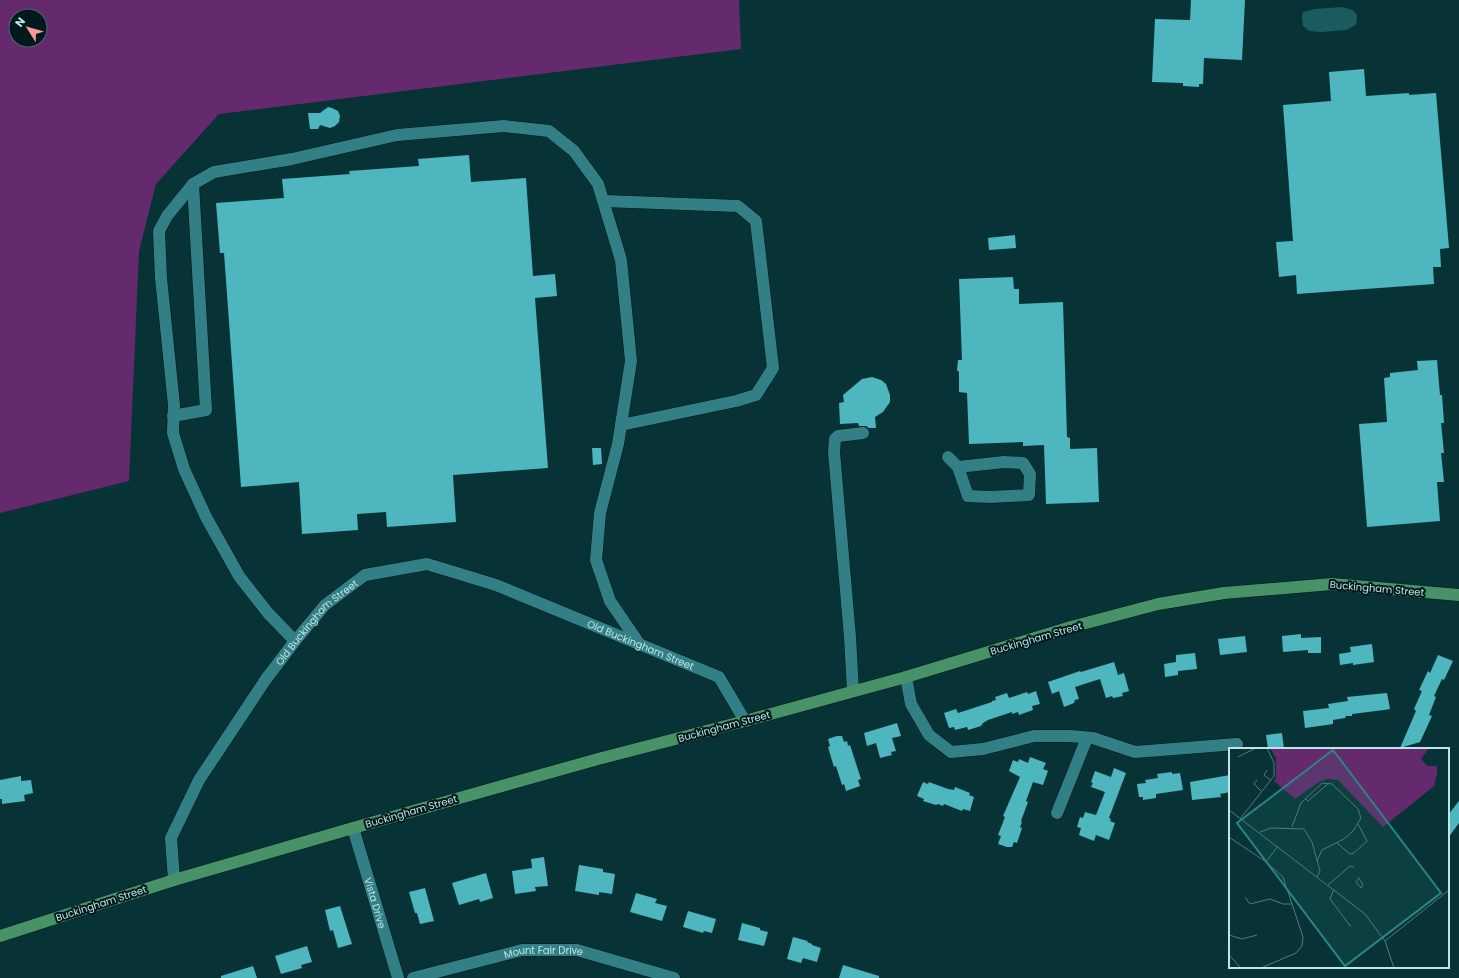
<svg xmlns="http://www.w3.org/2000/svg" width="1459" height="978" viewBox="0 0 1459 978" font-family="Poppins,sans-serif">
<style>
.green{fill:#65296d;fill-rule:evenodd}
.water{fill:#1a5b60}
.building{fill:#4eb6be}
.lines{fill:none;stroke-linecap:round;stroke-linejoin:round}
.minor-casing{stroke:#02181a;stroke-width:13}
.major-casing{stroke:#02181a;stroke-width:13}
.minor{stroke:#328086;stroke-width:12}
.major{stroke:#479266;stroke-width:12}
.labels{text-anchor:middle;stroke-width:4;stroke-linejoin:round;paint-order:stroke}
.street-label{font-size:10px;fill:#c0e4e7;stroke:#00191c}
.inset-road{fill:none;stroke:#517a7d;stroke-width:1}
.view{fill:#2a8680;fill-opacity:0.15;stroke:#2a8680;stroke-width:2}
.inset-edge{fill:none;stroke:#c0e4e7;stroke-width:2}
</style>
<rect width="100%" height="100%" fill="#073336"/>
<path class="green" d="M0,0H739L741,49L219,114L156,184L139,251L129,481L0,513ZM16,16H40V40H16Z"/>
<path class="water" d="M1342,7C1353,10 1360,11 1356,25L1346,30L1321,32L1309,31L1303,26L1302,17L1303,12L1315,9Z"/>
<g class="building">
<path d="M1191,0H1245L1242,60L1204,58L1203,84H1199V87L1183,86V83L1152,82L1155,19L1190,20Z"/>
<path d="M1364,69L1366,96L1409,93V95L1436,93L1449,248L1440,249L1441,267H1433L1434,284L1297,294L1296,275L1279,277L1276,242L1293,241L1283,105L1331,101L1329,72Z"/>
<path d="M328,107L332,108L338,111L340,116L339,122L335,126L330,128L320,125L318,129H310L308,113H320Z"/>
<path d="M469,155L471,182L526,178L533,276L555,274L557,296L535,298L548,468L453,475L456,522L387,527L386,512L357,514L358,530L302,534L299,482L241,487L224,253H220L216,203L284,198L282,179L350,174L349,171L419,166L418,159Z"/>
<path d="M1015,235L1016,248L989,250L988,238Z"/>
<path d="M1013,277L1014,289H1019V304L1063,302L1067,437L1070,438V449L1097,448L1099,502L1046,504L1044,445L1023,446V442L969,444L967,393L959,392V372L957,370L958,360H962L959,279Z"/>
<path d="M1437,360L1440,395H1442L1444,423H1441L1444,453H1441L1444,482H1437L1440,521L1367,527L1359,424L1387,422L1384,378L1390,377V373L1418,370L1417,361Z"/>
<path d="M872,377L881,380L886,384L890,395V402L883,412L875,417L876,428H869L866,426H859L858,423L840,424L839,403L844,402L843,395L862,379Z"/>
<path d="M592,448H601L602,464L593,465Z"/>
<path d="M1301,634V638L1321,637V653H1308V650L1283,652L1282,636Z"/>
<path d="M1245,636L1247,652L1220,655L1218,639Z"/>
<path d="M1372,644L1374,662L1353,665V663L1340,665L1339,654L1351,652L1350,647Z"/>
<path d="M1195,653L1197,669L1178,671V675L1165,677L1164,664L1176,662V655Z"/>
<path d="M1438,655L1453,661L1444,680L1442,679L1434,696L1436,697L1429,715L1432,716L1420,742L1400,748L1416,711L1414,709L1422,691L1419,690L1428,671L1430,673Z"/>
<path d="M1114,662L1118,675L1124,673L1129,691L1122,693L1123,696L1113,698L1112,696L1106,698L1100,679L1075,687L1079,699L1075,700L1074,703L1064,707L1059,691L1052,694L1048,682L1080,671L1081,672Z"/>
<path d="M1036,691L1040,704L1032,706L1033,710L1019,715L1018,712L1012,714V712L988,720L983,723L981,726L968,730L967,727L955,730L954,727L949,728L944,713L956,709L958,713L992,702V701L996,700L995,697L1007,693L1009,698L1027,692L1028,694Z"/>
<path d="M1387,693L1390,709L1384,710L1352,714V716H1346L1345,718L1333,720V724L1305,728L1303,711L1329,708L1328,704L1348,701L1347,697Z"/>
<path d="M897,723L901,736L892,738L896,751L891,752L892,755L880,758L876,743L867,746L864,733Z"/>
<path d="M1282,733L1284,749H1268L1266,735Z"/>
<path d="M837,736H842L844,742L847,741L848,746L850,745L861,779L858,780L860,786L846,791L844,784L842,785L836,766L834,767L828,747L830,746L828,739Z"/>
<path d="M1030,757L1046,763L1043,769L1048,771L1043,785L1033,782L1026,801L1028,802L1021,821L1022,822L1020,827L1022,828L1017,843L1014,842L1012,847H1007L998,844L1001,836L998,835L1005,817L1003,816L1020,777L1009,771L1013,760L1018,762L1019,759L1028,763Z"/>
<path d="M1114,768L1126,773L1109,818L1111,819L1110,821L1115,823L1109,840L1096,835L1094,841L1079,835L1081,828L1077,827L1080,817L1083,818L1085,812L1096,815L1105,792L1091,787L1093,783L1091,782L1095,771L1111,777Z"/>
<path d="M1172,772V774L1180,773L1183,790L1156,794V798L1143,800V797H1139L1137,784L1146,783L1145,780L1158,778L1157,774Z"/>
<path d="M1230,775V792L1220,794L1221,797L1192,800L1190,782Z"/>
<path d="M21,776V781L31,780L33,793L24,795L25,801L2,804V799H0V780Z"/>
<path d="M923,782L928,784L929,782L948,789L954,790L955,787L970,793L969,795L974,797L970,811L963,809L962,811L944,804L943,806L938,804L936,805L923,801L924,799L917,796Z"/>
<path d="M1459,801V823L1448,838V815Z"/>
<path d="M544,857L548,886L535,887L536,891L515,894L512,871L532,868L531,859Z"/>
<path d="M579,865L603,869V872L615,874L612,894L599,892V895L575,891Z"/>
<path d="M486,873L493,898L480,902L479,899L459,905L452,883Z"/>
<path d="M425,888L434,921L420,924L417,913H415L409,892Z"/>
<path d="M636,893L657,899L655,903L667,906L662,921L630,912Z"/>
<path d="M340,906L352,944L338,948L333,930L330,931L325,910Z"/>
<path d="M688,911L716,919L712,933L704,931L703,933L683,927Z"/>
<path d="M742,923L760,928V930L768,932L764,946L738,940Z"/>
<path d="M793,937L808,941L807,942L812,944V945L821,948L817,962L803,958L801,963L787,959Z"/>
<path d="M307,946L312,962L301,965L302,968L281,974L275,956Z"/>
<path d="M843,965L879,976V978H839Z"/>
<path d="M253,966L257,978H221V976Z"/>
</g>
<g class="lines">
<g class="minor-casing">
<g id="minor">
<path d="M604,201L738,206L756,221L773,368L756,395L736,401L621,425"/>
<path d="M173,416L206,410L193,184"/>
<path d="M948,457L958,467L1004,462L1023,463L1030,474L1029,495L991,497L968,496L958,467"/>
<path d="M295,641L268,613L239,576L206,517L184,469L173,433L174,405L161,278L159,231L167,216L193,184L214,172L292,159L397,135L504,126L549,131L574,151L598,184L621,260L631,361L618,444L600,513L596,560L610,601L640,645"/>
<path d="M906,677L911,704L929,735L951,752L983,749L1034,736H1070L1093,738L1135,752L1237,744"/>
<path d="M853,691L850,637L834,452L835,439L838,436L863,433"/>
<path d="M1057,813L1087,738"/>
<path id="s1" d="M353,828L398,978"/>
<path id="s2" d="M174,880L171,838L199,780L266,679L295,641L325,605L365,575L427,564L496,585L719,677L745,721"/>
<path id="s3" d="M413,978L522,950H577L674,978"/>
</g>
</g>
<g class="major-casing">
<path id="major" d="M0,936L174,880L353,828L598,759L745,721L906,677L1071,627L1158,604L1224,593L1332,584L1459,595"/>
</g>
<use href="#minor" class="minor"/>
<use href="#major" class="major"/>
</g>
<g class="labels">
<g class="street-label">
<text transform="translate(1377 588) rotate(5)" y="4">Buckingham Street</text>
<text dy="4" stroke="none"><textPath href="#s2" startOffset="304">Old Buckingham Street</textPath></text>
<text transform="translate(1036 638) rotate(-16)" y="4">Buckingham Street</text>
<text dy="4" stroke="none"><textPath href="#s2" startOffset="664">Old Buckingham Street</textPath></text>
<text transform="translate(724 726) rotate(-15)" y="4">Buckingham Street</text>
<text transform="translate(411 811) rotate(-16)" y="4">Buckingham Street</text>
<text transform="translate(101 903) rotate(-18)" y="4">Buckingham Street</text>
<text dy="4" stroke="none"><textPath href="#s1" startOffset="78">Vista Drive</textPath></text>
<text dy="4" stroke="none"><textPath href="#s3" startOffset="134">Mount Fair Drive</textPath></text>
</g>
</g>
<g transform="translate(1229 748)">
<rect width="220" height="220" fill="#073336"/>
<path d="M41,0H200L192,11L198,18H208V26L205,38L154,79L109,32L98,31L90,34L66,51L45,33L47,30V10Z" fill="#65296d"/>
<path class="inset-road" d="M9,9L27,0M38,22L35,27L41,32M28,32L25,36L32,43M76,50L79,53L100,35M0,62L136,166L156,193L165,220M11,71L45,28V15L38,0M63,79L72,55L93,35L103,36L129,61L132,70L124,83L115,91L93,102L88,113M31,84L42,80L75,81L83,94L91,123L88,129M0,89L37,114L54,129L74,189L73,198L67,205L32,220M108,95L121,106L125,105L138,93L129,76M37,114L49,98M129,131L127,134L132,140L134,137L129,129M99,137L121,118L125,119M105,141L101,151L122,179M16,149L21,156L41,151L54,156H63M0,187L13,191L28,187M156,193L220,142M0,207L12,220"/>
<path class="view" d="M104,2L212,145L116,218L8,75Z"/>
<rect width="220" height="220" class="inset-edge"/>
</g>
<g transform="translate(28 28) rotate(307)"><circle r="19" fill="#00191c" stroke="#4d6a6d"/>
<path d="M0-3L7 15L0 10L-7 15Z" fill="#f59b98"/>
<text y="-6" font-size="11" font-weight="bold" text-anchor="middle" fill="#c0e4e7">N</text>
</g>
</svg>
